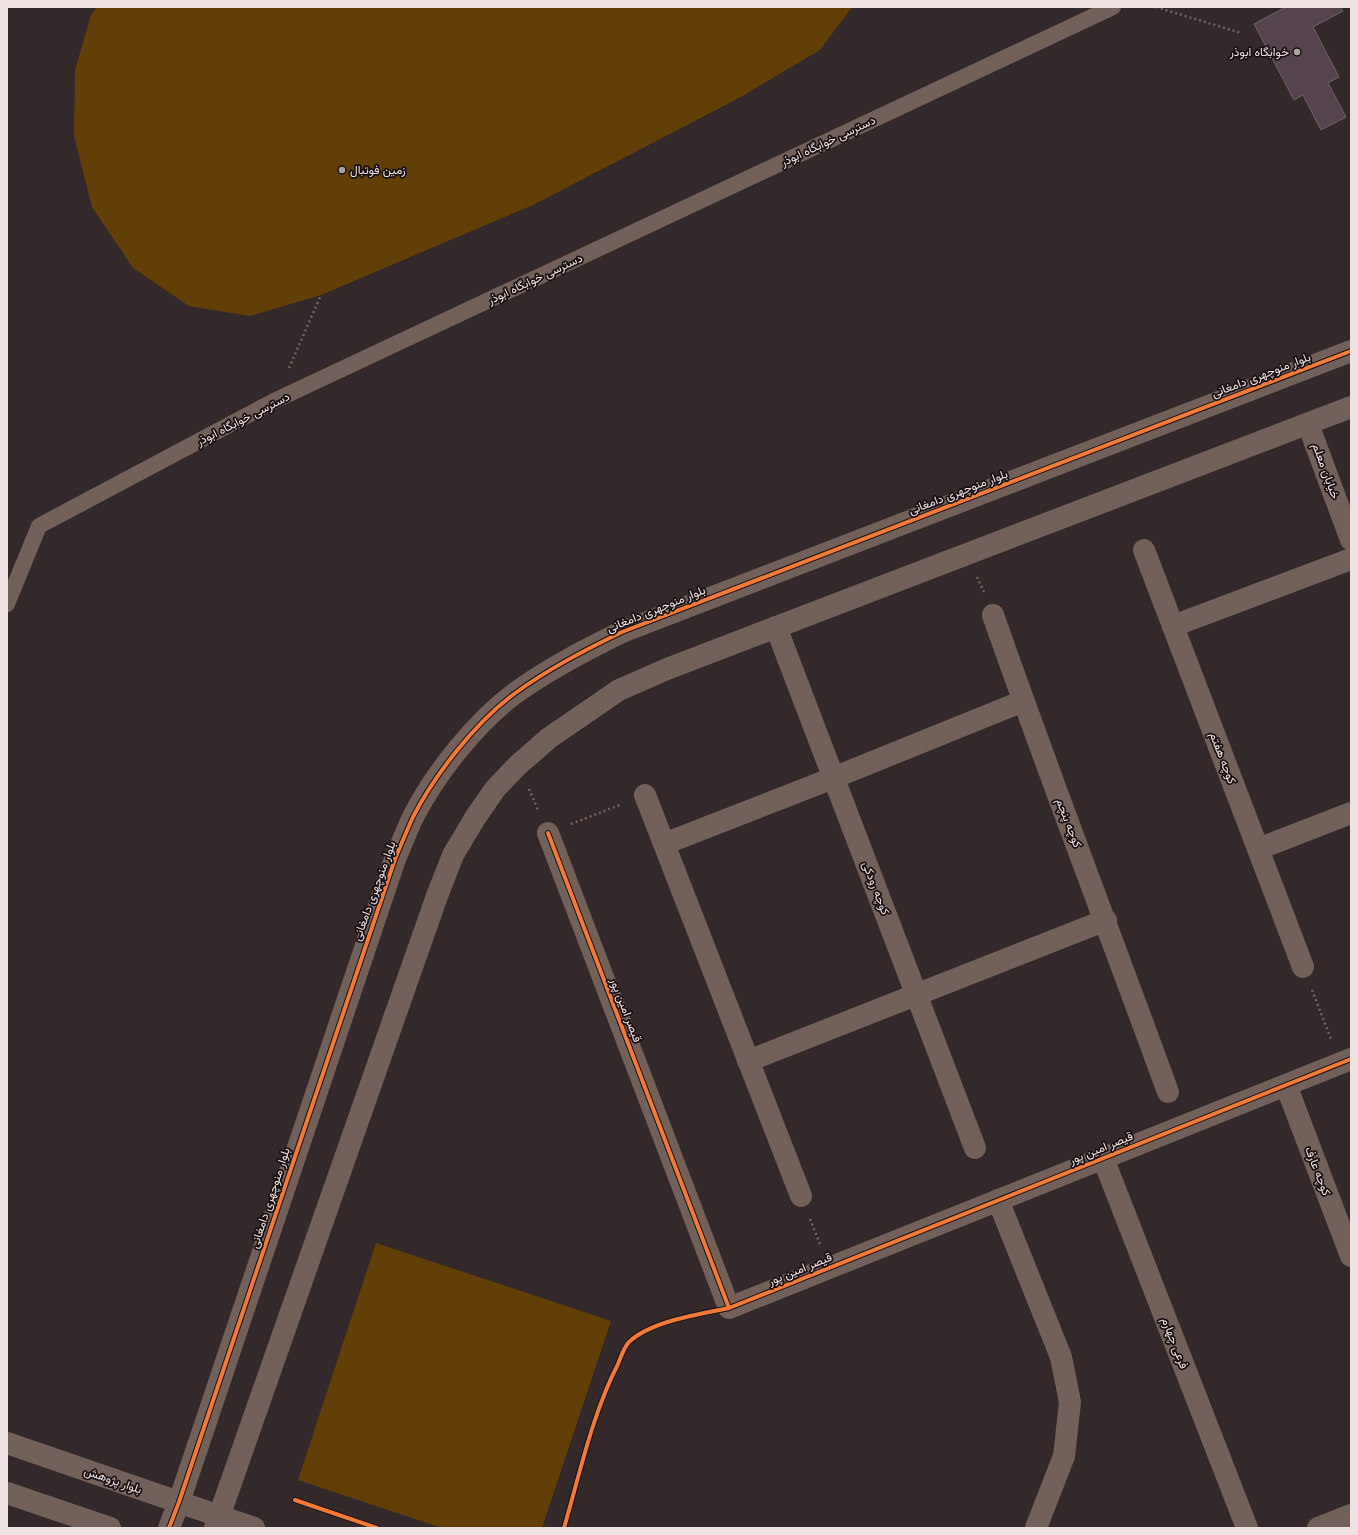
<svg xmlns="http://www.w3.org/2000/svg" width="1358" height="1535" viewBox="0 0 1358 1535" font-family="Georgia,Vazirmatn,serif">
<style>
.green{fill:#623f06}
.building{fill:#55434d;stroke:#6d6467}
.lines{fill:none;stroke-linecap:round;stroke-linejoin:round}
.path{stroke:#726562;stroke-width:2.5;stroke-dasharray:2 3;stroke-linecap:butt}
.service{stroke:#72605a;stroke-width:16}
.minor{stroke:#72605a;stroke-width:22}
.tertiary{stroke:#72605a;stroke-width:22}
.cycleway-casing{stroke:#191011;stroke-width:6}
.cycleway{stroke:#f17a3a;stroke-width:4}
.poi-dot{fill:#ada1a2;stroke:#191011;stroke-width:1.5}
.labels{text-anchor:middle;stroke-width:3.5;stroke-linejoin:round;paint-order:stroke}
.poi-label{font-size:12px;fill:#efe2e3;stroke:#191011;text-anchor:end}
.street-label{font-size:12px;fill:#efe2e3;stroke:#191011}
</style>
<rect width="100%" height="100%" fill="#33292a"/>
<g class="green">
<path d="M97,7H852L820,50L739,98L535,204L321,295L250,316L189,306L133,268L92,207L74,136L75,70L91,15Z"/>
<path d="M376,1243L611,1321L542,1528H442L298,1480Z"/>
</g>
<path class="building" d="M1283,7H1340L1343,11L1313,27L1339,77L1328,83L1346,117L1321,130L1303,95L1294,100L1254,24L1284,8Z"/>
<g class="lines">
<g class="path">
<path d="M1156,7L1241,33"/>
<path d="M289,368L321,295"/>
<path d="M977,577L984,592"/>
<path d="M529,789L538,810"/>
<path d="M571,824L622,804"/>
<path d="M1312,990L1331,1039"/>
<path d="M810,1219L820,1244"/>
</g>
<path class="service" d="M7,604L39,526L274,401L1113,7"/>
<g class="minor">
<path d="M1308,424L1351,540"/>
<path d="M1144,550L1303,967"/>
<path d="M993,615C1049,775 1110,933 1168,1092"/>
<path d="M1173,626L1351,559"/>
<path d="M776,627L975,1148"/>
<path d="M645,795L801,1196"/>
<path d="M548,833L729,1308L1351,1059"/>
<path d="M664,844L833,778L1023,701"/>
<path d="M1258,849L1351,813"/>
<path d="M748,1061L1106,920"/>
<path d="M1286,1085L1351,1256"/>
<path d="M1103,1158L1247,1528"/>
<path d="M998,1200L1061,1357L1070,1402L1064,1456L1036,1528"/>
<path d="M1318,1528L1351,1515"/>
</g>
<g class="tertiary">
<path d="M7,1443L254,1528"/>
<path d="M7,1493L110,1528"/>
<path d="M169,1528L179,1502L395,859C401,845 407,830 413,817C435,774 476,722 514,694C548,669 585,650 622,632L1351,351"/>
<path d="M215,1528L437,896L453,855L475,818L495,789L518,765L549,738L619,690L667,669L1351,407"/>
</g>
<g class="cycleway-casing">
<g id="cycleway">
<path d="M548,833L729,1308"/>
<path d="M295,1500L377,1528"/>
<path d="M169,1528L179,1502L395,859C401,845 407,830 413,817C435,774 476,722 514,694C548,669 585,650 622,632L1351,351"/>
<path d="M564,1528C580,1473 592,1415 618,1364C621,1357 624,1347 629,1342C651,1321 700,1314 729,1308L1351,1059"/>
</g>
</g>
<use href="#cycleway" class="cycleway"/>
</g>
<g class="poi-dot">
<circle cx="1297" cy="52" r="4"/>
<circle cx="342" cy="170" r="4"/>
</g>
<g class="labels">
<g class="poi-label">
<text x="1289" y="56">خوابگاه ابوذر</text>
<text x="350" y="174" text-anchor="start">زمین فوتبال</text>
</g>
<g class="street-label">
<text transform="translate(828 141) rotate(-25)" y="4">دسترسی خوابگاه ابوذر</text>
<text transform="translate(535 279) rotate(-25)" y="4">دسترسی خوابگاه ابوذر</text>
<text transform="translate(1261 375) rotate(-21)" y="4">بلوار منوچهری دامغانی</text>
<text transform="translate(243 419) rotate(-27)" y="4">دسترسی خوابگاه ابوذر</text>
<text transform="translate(1326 471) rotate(70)" y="4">خیابان معلم</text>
<text transform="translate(958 492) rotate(-21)" y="4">بلوار منوچهری دامغانی</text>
<text transform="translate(656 609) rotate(-22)" y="4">بلوار منوچهری دامغانی</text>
<text transform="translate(1223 758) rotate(69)" y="4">کوچه هفتم</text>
<text transform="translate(1069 823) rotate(69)" y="4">کوچه پنچم</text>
<text transform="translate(876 888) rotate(69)" y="4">کوچه رودکی</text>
<text transform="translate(374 891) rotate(-70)" y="4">بلوار منوچهری دامغانی</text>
<text transform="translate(626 1010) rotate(69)" y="4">قیصر امین پور</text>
<text transform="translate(1101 1148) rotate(-22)" y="4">قیصر امین پور</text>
<text transform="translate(1318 1171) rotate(69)" y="4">کوچه عارف</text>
<text transform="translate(270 1198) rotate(-72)" y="4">بلوار منوچهری دامغانی</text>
<text transform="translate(800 1269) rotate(-22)" y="4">قیصر امین پور</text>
<text transform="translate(1175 1343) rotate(69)" y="4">فرعی چهارم</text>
<text transform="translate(113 1480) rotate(19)" y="4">بلوار پژوهش</text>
</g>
</g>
<rect width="1358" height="1535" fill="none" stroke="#efe2e3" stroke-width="16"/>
</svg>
